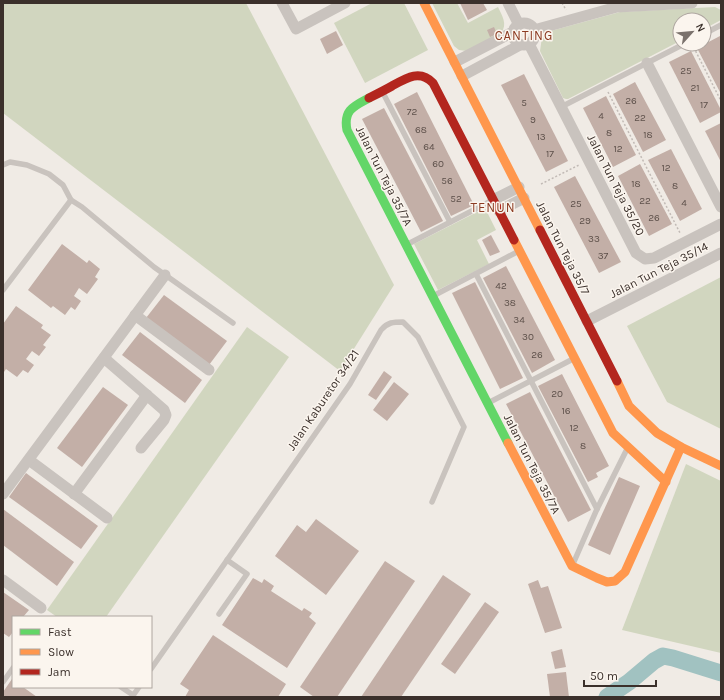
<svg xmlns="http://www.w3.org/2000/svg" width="724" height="700" viewBox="0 0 724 700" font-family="Karla,sans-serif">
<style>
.green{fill:#d1d6bf}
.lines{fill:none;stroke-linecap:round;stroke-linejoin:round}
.river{stroke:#a1c2c1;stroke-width:17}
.building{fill:#c3afa7}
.path{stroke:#c2bbb6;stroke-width:1.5;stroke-dasharray:2 2;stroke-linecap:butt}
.lane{stroke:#c9c3be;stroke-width:5.5}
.street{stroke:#c9c3be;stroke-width:11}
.fast{stroke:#63d668;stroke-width:9}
.slow{stroke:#ff974d;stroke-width:9}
.jam{stroke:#b3261e;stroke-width:9}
.labels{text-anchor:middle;stroke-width:3;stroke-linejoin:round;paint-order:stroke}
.number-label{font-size:10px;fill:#5d504a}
.street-label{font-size:12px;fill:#3b302b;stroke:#fbf5ee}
.neighbourhood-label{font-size:13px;letter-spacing:1px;fill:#8c3b22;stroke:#fbf5ee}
</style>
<rect width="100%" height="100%" fill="#f0ebe5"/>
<g class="green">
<path d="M3,3H246L394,285L340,371L3,113Z"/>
<path d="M372,3H404L428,50L365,83L334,23Z"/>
<path d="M432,3H457L468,23L498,7C502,16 508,24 501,33L467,51L459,50L454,46Z"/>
<path d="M715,7L721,10V20L704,29V20H680V41L568,99H566L563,98L540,51L542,37L547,32L620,12Z"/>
<path d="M485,208L496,230L477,240L489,264L438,290L414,244Z"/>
<path d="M721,277V429L667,402L627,326Z"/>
<path d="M247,327L289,357L106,617H57L47,610Z"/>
<path d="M686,464L721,481V653L622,630Z"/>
</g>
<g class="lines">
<path class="river" d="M607,697L629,682L654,661L663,656L673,658L721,673"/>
</g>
<g class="building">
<path d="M460,3H483L487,10L468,20Z"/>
<path d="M494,27L497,34L490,37L487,30Z"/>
<path d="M336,31L343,45L327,54L320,39Z"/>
<path d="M720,36L721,39V94L697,48Z"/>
<path d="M691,51L721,110V112L700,123L669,62Z"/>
<path d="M524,74L568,161L546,172L501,85Z"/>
<path d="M635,82L666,140L643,152L613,94Z"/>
<path d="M417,92L474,205L451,216L394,104Z"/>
<path d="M606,96L636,155L613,167L583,108Z"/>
<path d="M384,108L443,221L421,232L362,119Z"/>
<path d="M721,123V162L705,131Z"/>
<path d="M671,149L702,209L680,221L648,160Z"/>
<path d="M640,164L672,224L649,236L618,176Z"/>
<path d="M575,176L621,262L599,273L554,187Z"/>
<path d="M491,235L500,252L490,256L482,240Z"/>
<path d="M62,244L87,263L89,260L100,269L95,277L98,279L87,294L79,288L74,296L81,301L75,310L71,307L65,315L53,306L51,308L28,290Z"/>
<path d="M506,266L555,360L532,373L483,278Z"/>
<path d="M475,282L523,378L500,389L452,293Z"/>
<path d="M164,295L227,341L209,365L146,318Z"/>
<path d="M16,306L43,325L41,328L51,335L43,345L46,347L39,356L32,351L26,359L34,365L28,373L23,370L17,377L6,369L4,372L3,371V324Z"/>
<path d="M140,332L202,380L185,403L122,355Z"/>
<path d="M384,371L392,377L376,400L368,395Z"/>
<path d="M562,374L609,466L596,473L598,477L588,482L538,386Z"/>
<path d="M394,382L409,394L387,421L373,410Z"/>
<path d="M103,387L128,405L82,467L57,448Z"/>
<path d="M530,392L591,510L568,522L506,404Z"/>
<path d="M26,473L98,526L81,549L9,497Z"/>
<path d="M619,477L640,486L610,555L588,545Z"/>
<path d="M3,509L74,562L57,586L3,545Z"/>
<path d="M316,519L359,551L326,595L275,556L297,525L306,532Z"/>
<path d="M385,561L415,581L337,697H314L300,687Z"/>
<path d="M443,575L471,594L401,697H361Z"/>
<path d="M253,578L262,583L264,579L274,586L271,591L302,611L304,608L312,613L309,617L316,623L287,668L222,625Z"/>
<path d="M538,580L541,588L548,586L562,628L545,633L528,584Z"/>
<path d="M3,592L29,610L23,617H13V632L9,637L3,633Z"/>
<path d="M485,602L499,612L455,674L441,664Z"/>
<path d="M213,635L286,684L278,697H185L189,690L180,684Z"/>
<path d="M562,649L566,667L555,669L551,652Z"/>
<path d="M566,672L569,697H550L547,674Z"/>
<path d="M12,679L13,687H23L37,697H3V692Z"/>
</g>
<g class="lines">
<g class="path">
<path d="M562,3L566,10"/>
<path d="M692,44L721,101"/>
<path d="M608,92L680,233"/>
<path d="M541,184L579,165"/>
</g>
<g class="lane">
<path d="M704,34L721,25"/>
<path d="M382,91L450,222"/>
<path d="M561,107L684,44"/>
<path d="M3,165L10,162L27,165L49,174L63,185L71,200"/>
<path d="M406,245L493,200"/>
<path d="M476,274L597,509"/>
<path d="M3,290L71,200L82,207L154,267L233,323"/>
<path d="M433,296L519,251"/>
<path d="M488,403L573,359"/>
<path d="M573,564L597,509L627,449"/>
<path d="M219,614L247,574L227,560"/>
<path d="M151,669L350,384L381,330C388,322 393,322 403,322L418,337L464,427L432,502"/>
<path d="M3,682L13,668"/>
<path d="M121,687L133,695"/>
<path d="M132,697L139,687"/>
</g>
<g class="street">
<path d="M282,3L296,29L345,3"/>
<path d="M508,3L519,25"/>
<circle cx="524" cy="34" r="11"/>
<path d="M534,30L617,7L692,3"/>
<path d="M529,44L636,253L645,259L654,258L721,224"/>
<path d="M455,62L513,32"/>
<path d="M647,63L721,207"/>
<path d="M462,76L520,45"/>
<path d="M493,200L519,187"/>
<path d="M499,211L524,198"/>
<path d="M135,315L209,370"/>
<path d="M587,321L721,253"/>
<path d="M104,358L164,410L166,415L164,420L141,448"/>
<path d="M29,460L107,518"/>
<path d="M3,494L165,275"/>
<path d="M74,494L147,395"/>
<path d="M3,580L41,608"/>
</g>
<path class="fast" d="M369,98C354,106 343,110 347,130L508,443"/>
<g class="slow">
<path d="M424,3L540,230"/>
<path d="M514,240L613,433L666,482"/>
<path d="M617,381L629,406L657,433L681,447L721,466"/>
<path d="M508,443L572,566L597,578L607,582L615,581L625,572L681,447"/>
</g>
<g class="jam">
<path d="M369,98C377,94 385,90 392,86C406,78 420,69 433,83L514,240"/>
<path d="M540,230L617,381"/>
</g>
</g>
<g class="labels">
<g class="number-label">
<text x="686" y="74">25</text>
<text x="695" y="91">21</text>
<text x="631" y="104">26</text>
<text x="524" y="106">5</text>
<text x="704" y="108">17</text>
<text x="412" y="115">72</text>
<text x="601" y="119">4</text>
<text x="640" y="121">22</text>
<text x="533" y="123">9</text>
<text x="421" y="133">68</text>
<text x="609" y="136">8</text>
<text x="648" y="138">18</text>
<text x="541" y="140">13</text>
<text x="429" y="150">64</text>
<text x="618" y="152">12</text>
<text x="550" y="157">17</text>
<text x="438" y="167">60</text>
<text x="666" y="171">12</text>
<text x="447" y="184">56</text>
<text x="636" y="187">18</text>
<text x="675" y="189">8</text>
<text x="456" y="202">52</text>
<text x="645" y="204">22</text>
<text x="684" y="206">4</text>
<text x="576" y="207">25</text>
<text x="654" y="221">26</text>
<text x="585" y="224">29</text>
<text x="594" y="242">33</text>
<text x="603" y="259">37</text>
<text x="501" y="289">42</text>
<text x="510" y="306">38</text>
<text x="519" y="323">34</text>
<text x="528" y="340">30</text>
<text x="537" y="358">26</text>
<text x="557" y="397">20</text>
<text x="566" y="414">16</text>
<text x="574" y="431">12</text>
<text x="583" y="449">8</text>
</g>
<g class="street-label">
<text transform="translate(384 176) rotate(63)" y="4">Jalan Tun Teja 35/7A</text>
<text transform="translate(616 185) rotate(63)" y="4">Jalan Tun Teja 35/20</text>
<text transform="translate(563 248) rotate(63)" y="4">Jalan Tun Teja 35/7</text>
<text transform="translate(659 270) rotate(-27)" y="4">Jalan Tun Teja 35/14</text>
<text transform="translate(323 400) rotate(-56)" y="4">Jalan Kaburetor 34/21</text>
<text transform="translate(532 464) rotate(63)" y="4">Jalan Tun Teja 35/7A</text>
</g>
<g class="neighbourhood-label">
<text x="524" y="40">CANTING</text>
<text x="493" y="212">TENUN</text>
</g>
</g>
<rect width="724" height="700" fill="none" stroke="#3b302b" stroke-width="8"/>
<rect x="12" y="616" width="140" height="72" fill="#fbf5ee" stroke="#aea6a0"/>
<rect x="20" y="629" width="20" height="6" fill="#63d668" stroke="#aea6a0"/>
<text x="48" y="636" font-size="12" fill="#3b302b">Fast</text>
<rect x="20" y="649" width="20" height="6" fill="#ff974d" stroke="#aea6a0"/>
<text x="48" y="656" font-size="12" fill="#3b302b">Slow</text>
<rect x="20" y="669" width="20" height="6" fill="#b3261e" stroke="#aea6a0"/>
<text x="48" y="676" font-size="12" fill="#3b302b">Jam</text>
<g transform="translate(692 32) rotate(63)"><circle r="19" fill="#fbf5ee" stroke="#aea6a0"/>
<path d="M0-3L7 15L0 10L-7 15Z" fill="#7a716c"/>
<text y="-6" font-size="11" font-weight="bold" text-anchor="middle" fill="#3b302b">N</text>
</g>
<path d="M584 680v6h72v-6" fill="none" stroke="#3b302b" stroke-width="2"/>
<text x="590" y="680" font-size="12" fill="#3b302b" stroke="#fbf5ee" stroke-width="3" paint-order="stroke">50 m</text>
</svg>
